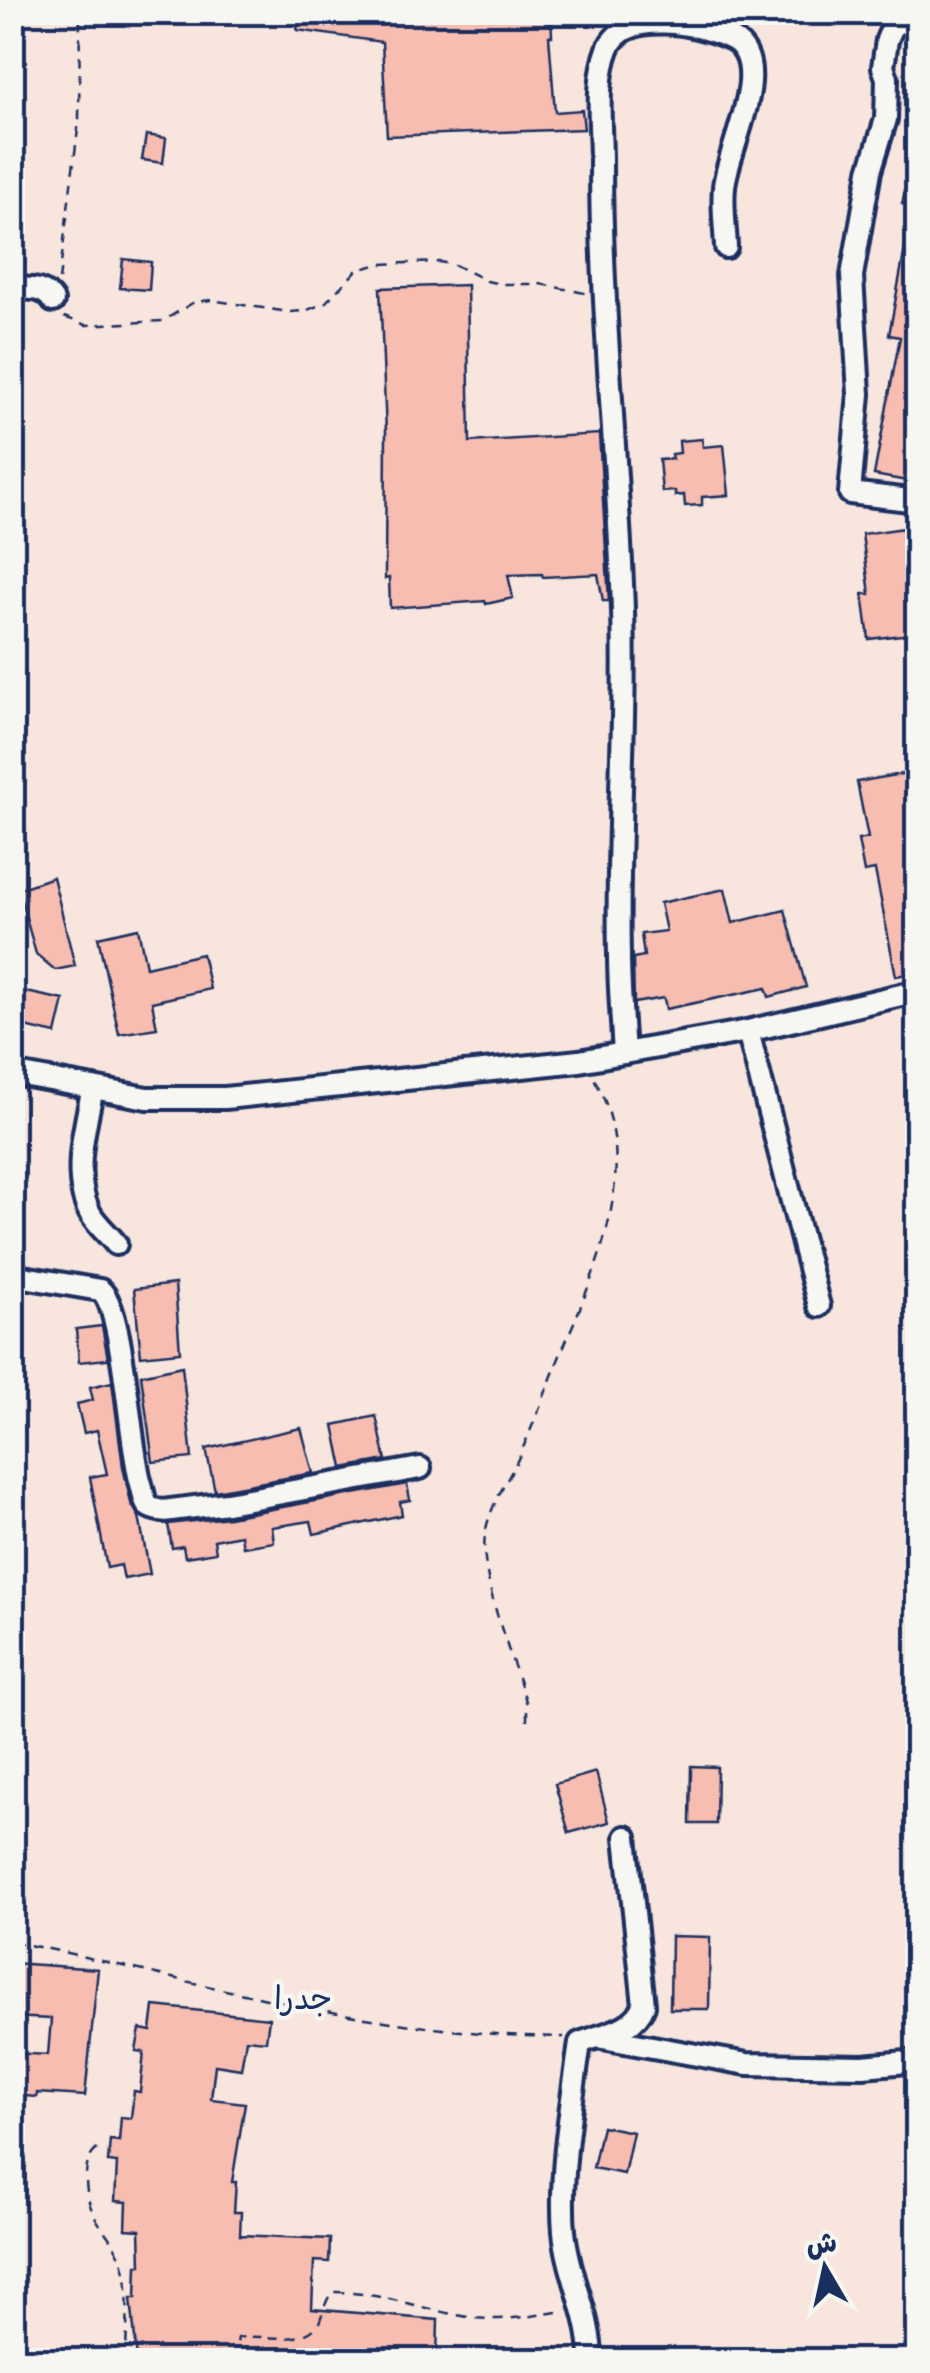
<svg xmlns="http://www.w3.org/2000/svg" width="930" height="2373" viewBox="0 0 930 2373" font-family="Sriracha,'Playpen Sans Arabic',sans-serif">
<style>
.building{fill:#f8bdb1;stroke:#1b2f5e;stroke-width:2.5}
.lines{fill:none;stroke-linecap:round;stroke-linejoin:round}
.minor-casing{stroke:#1b2f5e;stroke-width:28}
.path{stroke:#1b2f5e;stroke-width:2.5;stroke-dasharray:10 8;stroke-linecap:butt}
.minor{stroke:#f6f6f2;stroke-width:20}
.labels{text-anchor:middle;stroke-width:9;stroke-linejoin:round;paint-order:stroke}
.quarter-label{font-size:32px;fill:#1b2f5e;stroke:#f6f6f2}
</style>
<rect width="100%" height="100%" fill="#f7e5de"/>
<filter id="ink" filterUnits="userSpaceOnUse"><feTurbulence type="fractalNoise" baseFrequency=".01" numOctaves="2"/><feDisplacementMap in="SourceGraphic" scale="20" xChannelSelector="R" yChannelSelector="G"/><feConvolveMatrix kernelMatrix="1 2 1 2 8 2 1 2 1" color-interpolation-filters="sRGB"/></filter>
<g filter="url(#ink)">
<g class="building">
<path d="M300,12H496L497,15L551,12L552,36H549L555,112L582,110L584,129L387,136L382,42L297,30Z"/>
<path d="M146,135L166,138L163,163L142,160Z"/>
<path d="M912,163L918,164V207L902,204Z"/>
<path d="M906,243L918,245V483L874,475L900,337L889,335Z"/>
<path d="M123,259L151,262L149,290L120,288Z"/>
<path d="M467,285L470,442L599,434L609,601H603L598,574L543,577L542,574L508,575L513,598L486,604L485,601L390,608L389,578L385,579L386,432L380,288Z"/>
<path d="M702,439L703,447L724,445L729,495L702,497V505L685,506L684,495L675,496V491L662,492L659,460L672,459L671,454L680,453L679,441Z"/>
<path d="M918,526V633L869,639L863,594H870L862,534Z"/>
<path d="M918,771V972L896,976L875,870L864,872L858,840L868,838L857,782Z"/>
<path d="M53,877L75,966L55,970L36,954L18,889Z"/>
<path d="M725,889L733,923L785,910L806,987L769,997L766,988L666,1009L664,998L634,1003L633,958L644,956L641,934L666,931L660,903Z"/>
<path d="M138,928L146,967L202,954L210,989L152,1002L157,1028L119,1034L98,937Z"/>
<path d="M12,989L64,1000L56,1034L12,1024Z"/>
<path d="M175,1284L180,1352L141,1356L134,1289Z"/>
<path d="M102,1326L108,1359L79,1362L76,1329Z"/>
<path d="M182,1366L192,1458L153,1462L141,1375Z"/>
<path d="M112,1382L123,1467L131,1503L139,1517L150,1574L124,1579L121,1565L107,1568L90,1477L107,1474L97,1430L84,1433L77,1404L93,1400L90,1387Z"/>
<path d="M376,1416L386,1460L343,1468L334,1425Z"/>
<path d="M301,1428L313,1473L215,1491L206,1449Z"/>
<path d="M407,1484L410,1500L400,1502L402,1515L314,1534L311,1521L272,1527L274,1542L243,1547L241,1535L214,1540L216,1552L185,1557L183,1546L172,1548L168,1524L229,1517Z"/>
<path d="M691,1766L717,1767L716,1824H690Z"/>
<path d="M596,1772L609,1822L569,1833L555,1784Z"/>
<path d="M671,1936L710,1937L709,2009H670Z"/>
<path d="M12,1963L98,1969L85,2096L37,2093V2097L12,2095V2053L48,2055L51,2019L12,2017Z"/>
<path d="M154,2006L269,2018L266,2041L246,2039L241,2069L215,2065L211,2099L245,2103L232,2182H236L234,2212H241L240,2235L330,2239L329,2262L314,2261L312,2309L438,2320L437,2360H329L328,2357L270,2360H137L131,2298H136L137,2265H141L140,2230L126,2229L127,2202L115,2201L117,2163L108,2162L110,2140L119,2141L121,2117L131,2118L134,2091L140,2092L144,2052L136,2051L140,2029L151,2031Z"/>
<path d="M602,2126L633,2132L624,2174L593,2168Z"/>
</g>
<g class="lines">
<g class="minor-casing">
<g id="minor">
<path d="M918,25L895,21L887,40L883,67L887,78L886,119L870,171L852,276L859,394L850,493L918,501"/>
<path d="M12,288C27,289 44,286 53,301"/>
<path d="M748,1031L819,1306"/>
<path d="M624,1053C622,1020 619,987 619,955C616,831 628,708 622,584C616,443 601,303 601,162C601,126 595,83 608,49C625,7 702,24 732,39C776,63 727,149 724,187C722,206 725,227 726,247"/>
<path d="M12,1073L147,1098H225L579,1061L748,1031L918,991"/>
<path d="M93,1088C85,1126 71,1177 90,1213C96,1224 108,1234 116,1244"/>
<path d="M12,1275L100,1290C124,1306 129,1446 141,1484C143,1490 144,1501 148,1506C152,1509 158,1510 163,1511L227,1503L420,1468"/>
<path d="M597,2037L747,2064L863,2066L918,2061"/>
<path d="M591,2360C591,2314 568,2276 564,2231C559,2175 572,2100 580,2043C603,2034 635,2030 644,2005L626,1837"/>
</g>
</g>
<g class="path">
<path d="M59,280L79,121L80,12"/>
<path d="M64,317L86,325L163,321L194,302L211,300L288,312L305,311L325,303L357,270L380,264L440,262L457,266L487,281L500,284H540L585,293"/>
<path d="M527,1721V1704C513,1660 479,1578 485,1535C489,1507 506,1484 518,1459C534,1424 547,1388 561,1353C596,1271 645,1163 593,1077"/>
<path d="M12,1942C69,1952 122,1966 177,1979C303,2008 434,2036 564,2037"/>
<path d="M97,2149C88,2157 86,2166 86,2177C86,2226 114,2230 124,2268C130,2291 127,2335 125,2360"/>
<path d="M234,2360L238,2338C261,2333 298,2346 316,2327C322,2321 323,2304 332,2292C379,2292 418,2308 462,2316C496,2323 531,2316 564,2311"/>
</g>
<use href="#minor" class="minor"/>
</g>
</g>
<g class="labels">
<g class="quarter-label">
<text x="303" y="2009">جدرا</text>
</g>
</g>
<rect width="930" height="2373" fill="none" stroke="#f6f6f2" stroke-width="50"/>
<rect x="25" y="25" width="880" height="2323" fill="none" stroke="#1b2f5e" stroke-width="4" filter="url(#ink)"/>
<g transform="translate(825 2268) rotate(351)" stroke="#f6f6f2" stroke-width="8" paint-order="stroke">
<path d="M0-8L18 38L0 25L-18 38Z" fill="#1b2f5e"/>
<text y="-15" font-size="28" font-weight="bold" text-anchor="middle" fill="#1b2f5e">ش</text>
</g>
</svg>
